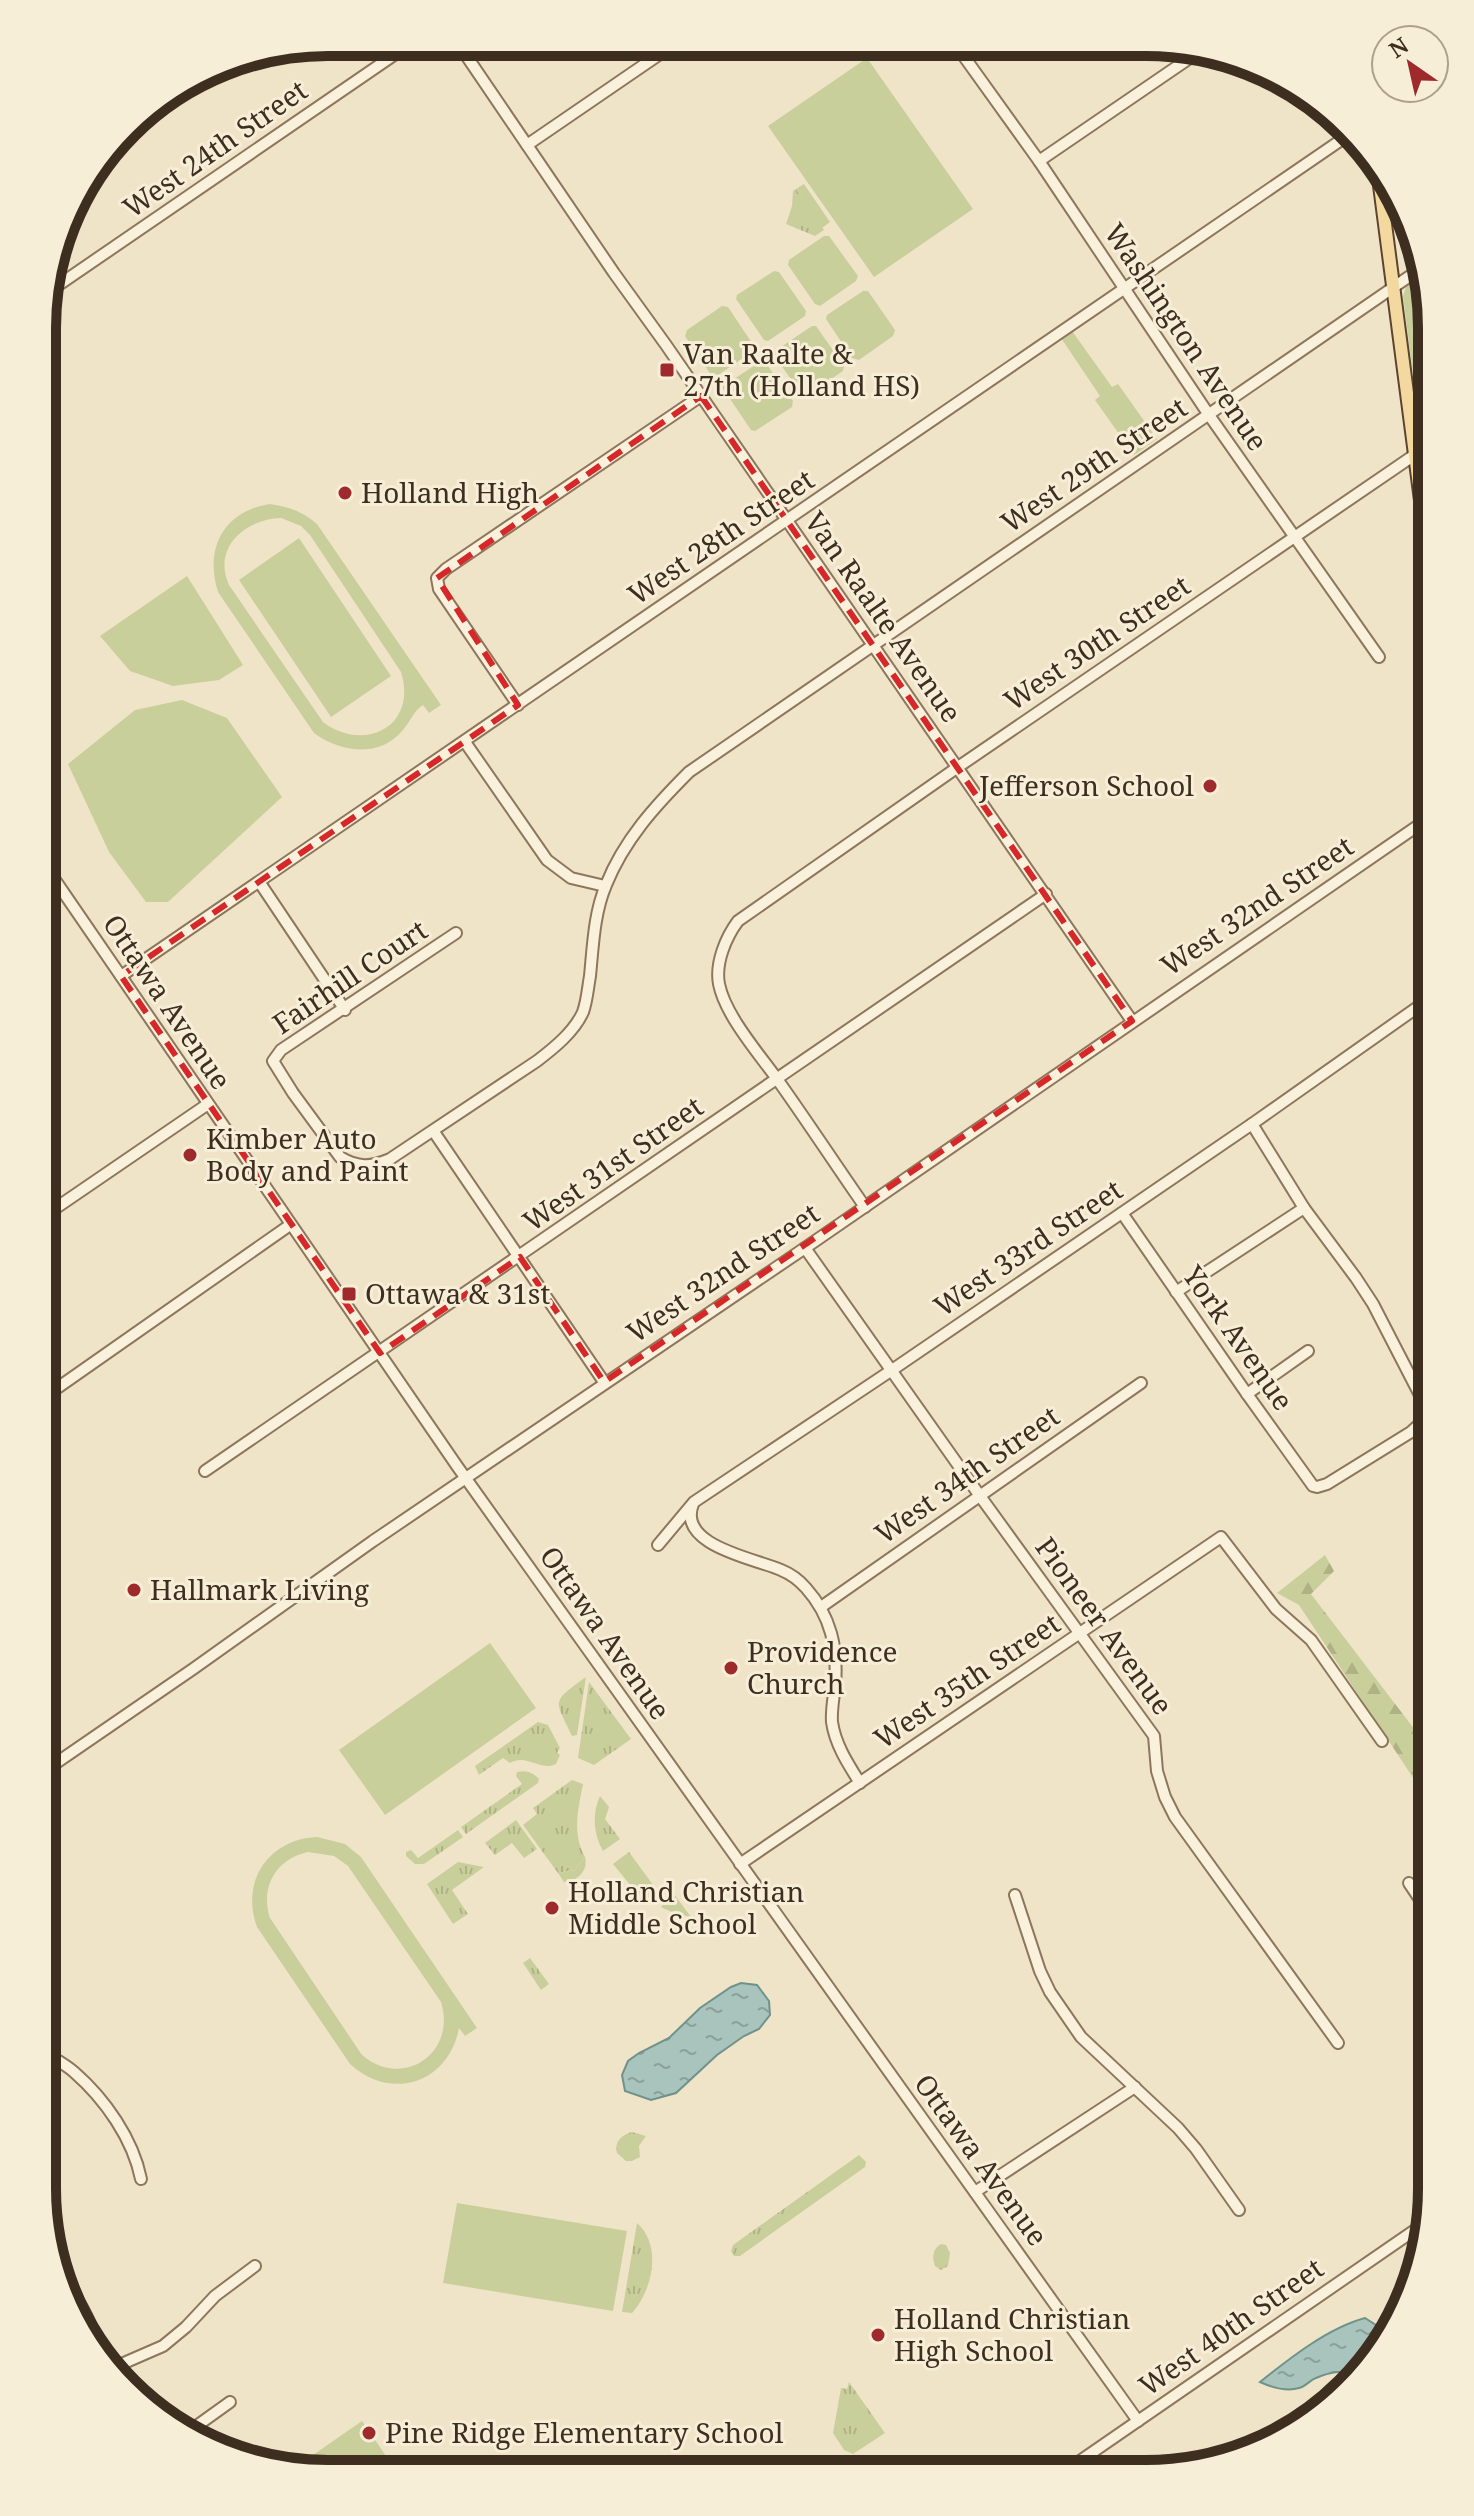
<svg xmlns="http://www.w3.org/2000/svg" width="1474" height="2516" viewBox="0 0 1474 2516" font-family="'Noto Serif',serif">
<style>
.grass{fill:url(#grass-tufts)}
.forest{fill:url(#forest-firs)}
.green{fill:#c9cf9b;fill-rule:evenodd}
.water{fill:url(#water-ripples);stroke:#6f938a;stroke-width:2}
.lines{fill:none;stroke-linecap:round;stroke-linejoin:round}
.minor-casing{stroke:#8d765c;stroke-width:14}
.major-casing{stroke:#5b4430;stroke-width:16}
.minor{stroke:#faf1dc;stroke-width:10}
.major{stroke:#f3d9a0;stroke-width:12}
.marked{fill:none;stroke:#d62828;stroke-width:6;stroke-dasharray:16 10;stroke-linejoin:round}
.poi-dot{fill:#9e2a2b;stroke:#f7eed8;stroke-width:3}
.labels{text-anchor:middle;stroke-width:6;stroke-linejoin:round;paint-order:stroke}
.street-label{font-size:28px;fill:#3d2e20;stroke:#f7eed8}
.poi-label{font-size:28px;fill:#3d2e20;stroke:#f7eed8;text-anchor:start}
.rim{fill:none;stroke:#3d2e20;stroke-width:10}
</style>
<defs>
<pattern id="grass-tufts" width="24" height="20" patternUnits="userSpaceOnUse" patternTransform="scale(2)"><rect width="24" height="20" fill="#c9cf9b"/><path d="M3 7l-1-3M5 7V3M7 7l1-3M15 17l-1-3M17 17v-4M19 17l1-3" fill="none" stroke="#aeb285"/></pattern>
<pattern id="forest-firs" width="22" height="20" patternUnits="userSpaceOnUse" patternTransform="scale(2)"><rect width="22" height="20" fill="#c9cf9b"/><path d="M5 1l3.5 6h-7zM16 11l3.5 6h-7z" fill="#aeb285"/></pattern>
<pattern id="water-ripples" width="26" height="14" patternUnits="userSpaceOnUse" patternTransform="scale(2)"><rect width="26" height="14" fill="#a9c4bc"/><path d="M2 4q2-2 4 0t4 0M15 11q2-2 4 0t4 0" fill="none" stroke="#8ba098"/></pattern>
</defs>
<rect width="100%" height="100%" fill="#f0e4c8"/>
<g class="grass">
<path d="M796,189L824,230L815,236L786,224L792,206L793,191Z"/>
<path d="M586,1677L577,1735L572,1736C555,1699 550,1703 586,1677Z"/>
<path d="M589,1682L631,1739L594,1765L578,1758Z"/>
<path d="M538,1722L548,1725L560,1748L557,1753L560,1755L556,1764C540,1772 527,1753 510,1763L503,1758L479,1775L475,1766Z"/>
<path d="M517,1772C525,1770 533,1772 539,1779L538,1783L466,1834L461,1827L522,1784L516,1776Z"/>
<path d="M572,1780L583,1784C578,1810 572,1833 585,1857L575,1870L558,1873L523,1825L537,1814L533,1808Z"/>
<path d="M600,1796L609,1807L605,1819L620,1839L603,1851C593,1834 592,1813 600,1796Z"/>
<path d="M516,1820L537,1849L524,1858L512,1843L495,1855L485,1843Z"/>
<path d="M458,1830L463,1837L424,1864H415L406,1856V1852L411,1850L418,1858Z"/>
<path d="M629,1852L664,1900L658,1905L636,1892L613,1864Z"/>
<path d="M458,1862L484,1867L452,1890L468,1914L453,1924L427,1884Z"/>
<path d="M674,1894L691,1917L674,1913L661,1907Z"/>
<path d="M530,1958L549,1984L541,1990L523,1963Z"/>
<path d="M632,2132L646,2136L639,2146L640,2157L632,2161H626L617,2153C614,2141 622,2135 632,2132Z"/>
<path d="M859,2155L866,2162L865,2167L740,2256H734L731,2251L733,2245Z"/>
<path d="M637,2223C663,2246 652,2291 632,2313L622,2312Z"/>
<path d="M941,2244L946,2245L950,2253L948,2266L941,2270L935,2266C932,2258 932,2249 941,2244Z"/>
<path d="M849,2382L885,2433L853,2454L844,2450L833,2433L841,2388L847,2389Z"/>
</g>
<path class="forest" d="M1325,1555L1334,1571L1311,1594L1425,1743L1432,1741L1431,1805L1299,1605L1277,1593Z"/>
<g class="green">
<path d="M867,58L973,209L874,277L768,126Z"/>
<path d="M804,184L830,222L822,228L796,189Z"/>
<path d="M824,236H829L858,276L856,281L820,306L815,304L788,265L789,260Z"/>
<path d="M774,271L779,272L806,311L805,316L768,341L764,340L736,299L737,295Z"/>
<path d="M1421,274L1432,328V432L1422,427L1419,421L1403,296L1407,284Z"/>
<path d="M863,291H868L895,330L893,336L859,360L852,358L826,319L827,315Z"/>
<path d="M722,306L728,307L754,346L753,351L717,376L711,375L685,336L687,330Z"/>
<path d="M812,326H816L844,366L843,371L806,396L802,395L774,355L775,351Z"/>
<path d="M1072,331L1112,387L1118,384L1157,439L1134,455L1095,400L1100,396L1061,338Z"/>
<path d="M761,361L765,362L793,401L792,407L755,431L751,430L722,387Z"/>
<path d="M270,504C289,507 302,511 317,524L441,705L429,713L423,705C413,711 411,721 403,730C380,758 341,753 314,733L218,592C204,548 224,511 270,504ZM281,518L301,526L310,535L401,672C418,727 364,753 323,722L229,585C212,547 246,519 281,518Z"/>
<path d="M299,538L391,676L331,717L239,580Z"/>
<path d="M187,576L243,665L219,680L173,686L130,671L100,636Z"/>
<path d="M182,700L227,718L282,797L168,902H146L109,852L68,764L135,710Z"/>
<path d="M490,1643L536,1708L385,1815L339,1750Z"/>
<path d="M317,1837L345,1844L361,1857L477,2028L465,2036L459,2028C449,2083 391,2102 350,2064L257,1927C240,1881 269,1839 317,1837ZM308,1852L334,1856L348,1866L441,2002C457,2053 403,2090 362,2055L270,1918C260,1887 276,1859 308,1852Z"/>
<path d="M585,1857C589,1870 577,1882 564,1882L558,1873L575,1870Z"/>
<path d="M457,2203L627,2231L613,2311L443,2283Z"/>
<path d="M362,2421L397,2472H305L300,2464Z"/>
</g>
<g class="water">
<path d="M741,1983L757,1985L769,2001L770,2015L759,2029L744,2036L717,2055L676,2093L651,2100L625,2091L622,2075L628,2061L639,2053L669,2038L700,2008L731,1987Z"/>
<path d="M1365,2318L1379,2327L1386,2339L1373,2362L1353,2377C1343,2368 1328,2373 1316,2378C1310,2380 1305,2387 1299,2388C1286,2392 1271,2387 1260,2382C1290,2358 1328,2328 1365,2318Z"/>
</g>
<g class="lines">
<g class="minor-casing">
<g id="minor">
<path d="M457,42L614,273L666,345L1132,1021"/>
<path d="M955,44L1039,161L1209,415L1379,657"/>
<path d="M527,145L676,43"/>
<path d="M1039,161L1200,51"/>
<path d="M1382,198L1397,204L1411,224"/>
<path d="M44,295L413,42"/>
<path d="M518,705L439,589L437,578L446,569L701,396"/>
<path d="M465,742L547,860L571,878L605,886"/>
<path d="M44,864L457,1466L1138,2421"/>
<path d="M260,883L345,1010"/>
<path d="M456,933L281,1050L273,1061L293,1093L340,1157C358,1168 371,1167 390,1159L537,1061C554,1048 574,1032 583,1012C587,1001 588,987 590,976C593,946 594,913 606,885C624,840 655,806 689,772L1420,269"/>
<path d="M121,976L1347,136"/>
<path d="M434,1132L604,1382"/>
<path d="M865,1207C835,1164 807,1121 777,1079C759,1054 725,1015 719,984C715,963 726,937 738,921L958,767L1432,443"/>
<path d="M50,1212L208,1104"/>
<path d="M1122,1213L1247,1394L1313,1486L1317,1487L1327,1484L1411,1432L1423,1421L1422,1399L1373,1304L1356,1278L1304,1208L1252,1124"/>
<path d="M805,1248L980,1496L1154,1736L1157,1771L1165,1797L1175,1817L1338,2043"/>
<path d="M1176,1292L1304,1208"/>
<path d="M1247,1394L1308,1351"/>
<path d="M43,1398L290,1225"/>
<path d="M205,1471L1046,894"/>
<path d="M693,1504C676,1546 757,1559 781,1570C791,1574 799,1580 806,1588C831,1616 838,1648 835,1685C834,1696 831,1710 832,1722C835,1744 848,1764 860,1783"/>
<path d="M658,1545L694,1502L892,1370L1252,1124L1432,997"/>
<path d="M821,1607L1141,1383"/>
<path d="M43,1772L193,1669L373,1541L805,1248L1432,816"/>
<path d="M740,1864L1221,1537L1276,1609L1311,1640L1382,1741"/>
<path d="M1409,1883L1431,1916"/>
<path d="M1015,1895L1040,1971L1050,1992L1081,2037L1178,2128L1196,2149L1239,2210"/>
<path d="M42,2051C53,2058 65,2064 74,2072C105,2099 133,2139 141,2179"/>
<path d="M975,2192L1135,2087"/>
<path d="M59,2275C73,2292 89,2314 93,2335"/>
<path d="M117,2366L163,2346L186,2327L215,2296L255,2266"/>
<path d="M191,2430L230,2402"/>
<path d="M1061,2474L1428,2221"/>
</g>
</g>
<g class="major-casing">
<path id="major" d="M1379,178L1432,585"/>
</g>
<use href="#minor" class="minor"/>
<use href="#major" class="major"/>
</g>
<path class="marked" d="M701,396L1132,1021L604,1382L520,1257L380,1353L121,976L518,705L437,578Z"/>
<g class="poi-dot">
<rect x="659" y="362" width="16" height="16" rx="4"/>
<circle cx="345" cy="493" r="8"/>
<circle cx="1210" cy="786" r="8"/>
<circle cx="190" cy="1155" r="8"/>
<rect x="341" y="1286" width="16" height="16" rx="4"/>
<circle cx="134" cy="1590" r="8"/>
<circle cx="731" cy="1668" r="8"/>
<circle cx="552" cy="1908" r="8"/>
<circle cx="878" cy="2335" r="8"/>
<circle cx="369" cy="2433" r="8"/>
</g>
<g class="labels">
<g class="street-label">
<text transform="translate(215 149) rotate(-35)" y="10">West 24th Street</text>
<text transform="translate(1186 337) rotate(56)" y="10">Washington Avenue</text>
<text transform="translate(1094 465) rotate(-34)" y="10">West 29th Street</text>
<text transform="translate(721 537) rotate(-34)" y="10">West 28th Street</text>
<text transform="translate(883 617) rotate(55)" y="10">Van Raalte Avenue</text>
<text transform="translate(1097 643) rotate(-34)" y="10">West 30th Street</text>
<text transform="translate(1257 906) rotate(-34)" y="10">West 32nd Street</text>
<text transform="translate(350 977) rotate(-34)" y="10">Fairhill Court</text>
<text transform="translate(167 1002) rotate(56)" y="10">Ottawa Avenue</text>
<text transform="translate(613 1164) rotate(-35)" y="10">West 31st Street</text>
<text transform="translate(1028 1248) rotate(-34)" y="10">West 33rd Street</text>
<text transform="translate(723 1273) rotate(-34)" y="10">West 32nd Street</text>
<text transform="translate(1238 1338) rotate(55)" y="10">York Avenue</text>
<text transform="translate(967 1475) rotate(-35)" y="10">West 34th Street</text>
<text transform="translate(1104 1626) rotate(54)" y="10">Pioneer Avenue</text>
<text transform="translate(605 1633) rotate(55)" y="10">Ottawa Avenue</text>
<text transform="translate(967 1681) rotate(-34)" y="10">West 35th Street</text>
<text transform="translate(981 2160) rotate(54)" y="10">Ottawa Avenue</text>
<text transform="translate(1231 2327) rotate(-35)" y="10">West 40th Street</text>
</g>
<g class="poi-label">
<text x="683" y="364">Van Raalte &amp;<tspan x="683" dy="32">27th (Holland HS)</tspan></text>
<text x="361" y="503">Holland High</text>
<text x="1194" y="796" text-anchor="end">Jefferson School</text>
<text x="206" y="1149">Kimber Auto<tspan x="206" dy="32">Body and Paint</tspan></text>
<text x="365" y="1304">Ottawa &amp; 31st</text>
<text x="150" y="1600">Hallmark Living</text>
<text x="747" y="1662">Providence<tspan x="747" dy="32">Church</tspan></text>
<text x="568" y="1902">Holland Christian<tspan x="568" dy="32">Middle School</tspan></text>
<text x="894" y="2329">Holland Christian<tspan x="894" dy="32">High School</tspan></text>
<text x="385" y="2443">Pine Ridge Elementary School</text>
</g>
</g>
<path d="M0 0H1474V2516H0ZM328 56H1146A272 272 0 0 1 1418 328V2188A272 272 0 0 1 1146 2460H328A272 272 0 0 1 56 2188V328A272 272 0 0 1 328 56Z" fill="#f7eed8" fill-rule="evenodd"/>
<path class="rim" d="M328 56H1146A272 272 0 0 1 1418 328V2188A272 272 0 0 1 1146 2460H328A272 272 0 0 1 56 2188V328A272 272 0 0 1 328 56Z"/>
<g transform="translate(1410 64) rotate(326)"><circle r="38" fill="#f7eed8" stroke="#ada18e" stroke-width="2"/>
<path d="M0-6L14 30L0 20L-14 30Z" fill="#9e2a2b"/>
<text y="-12" font-size="22" font-weight="bold" text-anchor="middle" fill="#3d2e20">N</text>
</g>
</svg>
